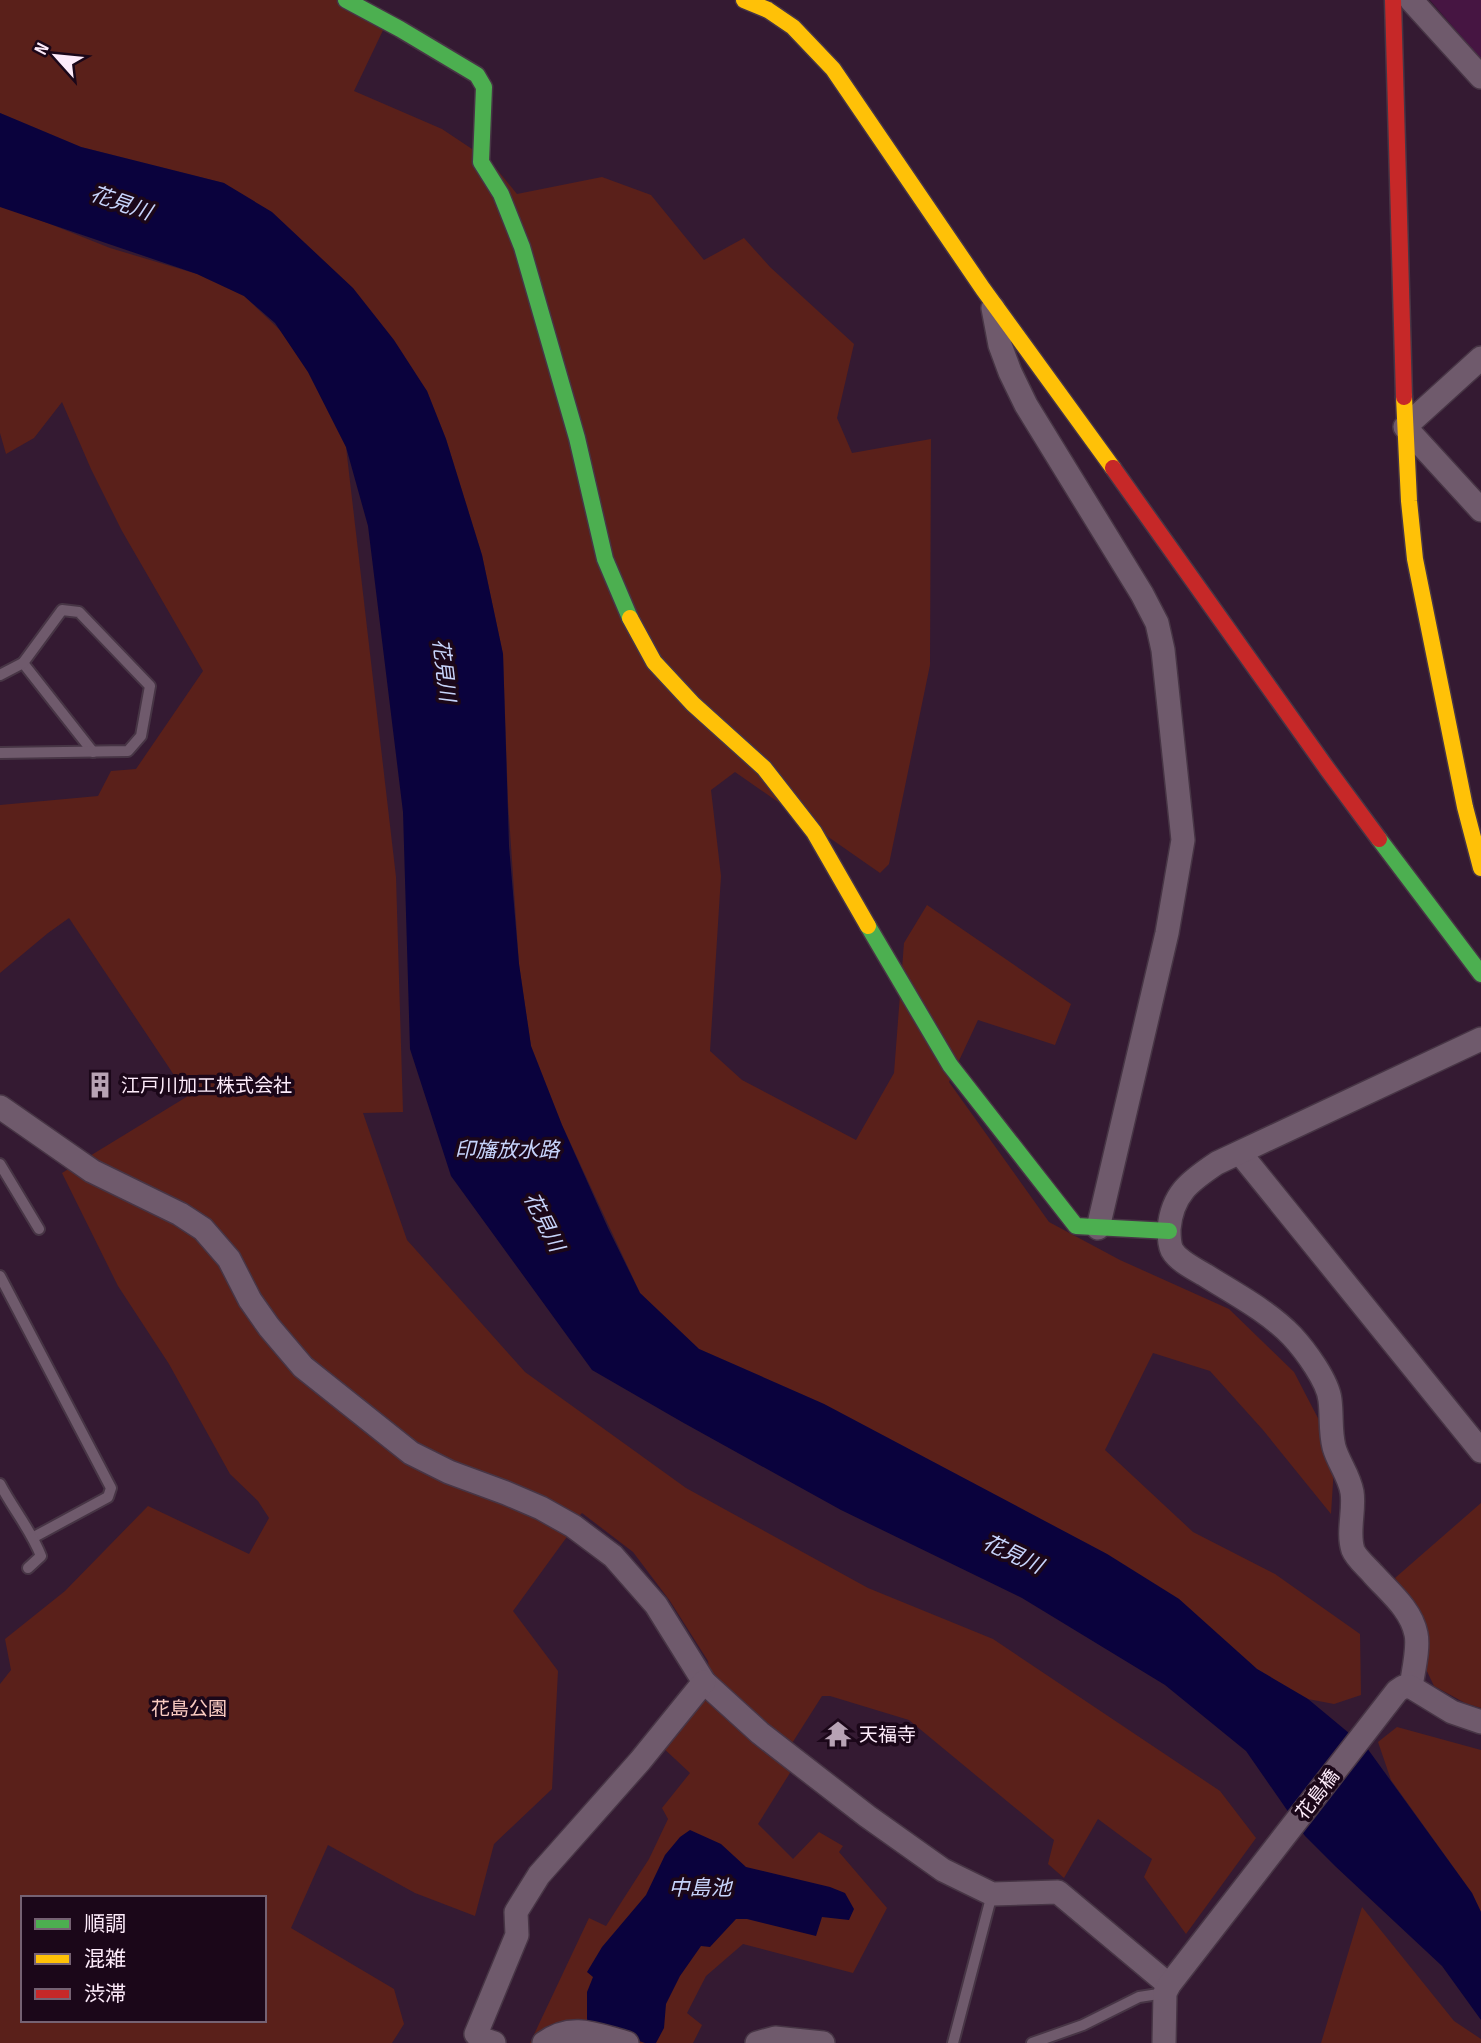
<svg xmlns="http://www.w3.org/2000/svg" width="1481" height="2043" viewBox="0 0 1481 2043" font-family="'Sofia Sans Condensed','Noto Sans JP',sans-serif">
<style>
.built{fill:#461542}
.green{fill:#5a201a;fill-rule:evenodd}
.water{fill:#0a023d}
.lines{fill:none;stroke-linecap:round;stroke-linejoin:round}
.lane-casing{stroke:#473545;stroke-width:14}
.street-casing{stroke:#473545;stroke-width:26}
.fast-casing{stroke:#473545;stroke-width:19}
.slow-casing{stroke:#473545;stroke-width:19}
.jam-casing{stroke:#473545;stroke-width:19}
.lane{stroke:#6f5a6c;stroke-width:10}
.street{stroke:#6f5a6c;stroke-width:23}
.fast{stroke:#4caf50;stroke-width:16}
.slow{stroke:#ffc107;stroke-width:16}
.jam{stroke:#c62828;stroke-width:16}
.labels{text-anchor:middle;stroke-width:7;stroke-linejoin:round;paint-order:stroke}
.poi-label{font-size:19px;fill:#fdebfa;stroke:#1b0719;text-anchor:start}
.park-label{font-size:19px;fill:#fbccc2;stroke:#1b0719}
.street-label{font-size:19px;fill:#fdebfa;stroke:#1b0719}
.water-label{font-size:21px;font-style:italic;fill:#c7d4fb;stroke:#1b0719}
</style>
<rect width="100%" height="100%" fill="#341a32"/>
<path class="built" d="M1430,0H1481V59Z"/>
<g class="green">
<path d="M0,0H337L386,24L354,91L442,129L490,161L517,194L602,177L651,195L704,260L744,238L770,267L854,344L837,418L852,453L931,439L930,665L889,864L880,873L735,772L711,790L721,876L710,1051L742,1080L856,1140L894,1073L904,943L927,905L1071,1004L1055,1045L978,1020L949,1082L1049,1222L1120,1260L1229,1309L1294,1372L1335,1451L1331,1514L1263,1430L1210,1371L1153,1353L1105,1450L1193,1532L1275,1574L1360,1634L1361,1695L1334,1704L1308,1699L1257,1669L1179,1599L1107,1554L824,1404L699,1349L640,1293L562,1125L531,1046L519,964L508,802L503,654L482,555L446,439L427,391L224,183L81,147L0,113Z"/>
<path d="M0,204L110,248L197,274L244,296L282,332L308,372L346,447L396,877L403,1112L363,1113L407,1240L525,1372L686,1488L868,1588L993,1639L1220,1791L1256,1838L1186,1934L1144,1877L1152,1859L1098,1819L1064,1878L1048,1864L1054,1840L909,1720L830,1696H822L789,1748L753,1710L744,1727L793,1768L758,1824L793,1859L819,1832L843,1846L839,1852L887,1908L853,1973L743,1944L706,1976L687,2013L702,2025L693,2043H530L589,1918L606,1926L649,1859L668,1819L662,1808L690,1773L659,1744L710,1676L708,1661L670,1601L633,1552L582,1513L565,1531L569,1534L513,1611L558,1671L552,1789L494,1844L475,1916L415,1893L328,1845L291,1928L394,1989L404,2024L392,2043H0V1684L11,1670L5,1639L65,1591L148,1506L249,1554L269,1518L258,1501L230,1474L169,1364L118,1286L62,1173L188,1096L69,918L48,933L0,973V805L98,796L111,771L136,769L203,671L122,531L91,469L62,402L34,438L6,454L0,433ZM23,1898H264V2020H23Z"/>
<path d="M1481,1503V1708L1465,1703L1434,1686L1424,1665L1422,1614L1395,1578Z"/>
<path d="M1397,1727L1481,1750V1912L1472,1893L1391,1780L1378,1742Z"/>
<path d="M1362,1907L1454,2021L1481,2039V2043H1321Z"/>
</g>
<g class="water">
<path d="M0,113L81,147L224,183L272,212L353,288L394,340L427,391L446,439L482,555L503,654L509,846L519,964L531,1046L562,1125L608,1228L640,1293L699,1349L824,1404L1107,1554L1179,1599L1257,1669L1308,1699L1367,1748L1472,1893L1481,1912V2020L1442,1966L1335,1866L1305,1836L1246,1751L1165,1685L1022,1598L841,1510L682,1422L592,1370L451,1176L410,1049L403,812L368,526L346,447L308,372L275,323L244,296L197,274L0,207Z"/>
<path d="M690,1830L721,1844L746,1867L830,1887L845,1893L854,1909L849,1920L822,1917L816,1936L747,1919H736L710,1947L701,1946L680,1976L666,2004L664,2028L656,2043H645L587,2023V1992L593,1977L587,1972L602,1947L646,1895L665,1855L680,1837Z"/>
</g>
<g class="lines">
<g class="lane-casing">
<g id="lane">
<path d="M23,663L93,752"/>
<path d="M0,675L23,663L62,610L79,612L150,686L141,736L128,751L0,753"/>
<path d="M0,1164L39,1229"/>
<path d="M0,1276L111,1488L108,1497L34,1537"/>
<path d="M0,1484C13,1509 31,1530 41,1556L28,1568"/>
<path d="M953,2043L992,1894"/>
<path d="M1032,2043L1083,2025L1139,1997L1165,1993"/>
</g>
</g>
<g class="street-casing">
<g id="street">
<path d="M1411,0L1481,77"/>
<path d="M993,308L1000,345L1010,372L1026,405L1142,594L1157,623L1163,650L1183,840L1167,933L1098,1228"/>
<path d="M1481,358L1405,427L1481,510"/>
<path d="M0,1107L92,1171L180,1214L203,1229L229,1259L250,1300L269,1327L303,1367L411,1453L449,1472L506,1493L541,1508L573,1526L613,1556L656,1605L704,1682L760,1733L867,1816L943,1870L992,1894L1058,1892L1169,1985"/>
<path d="M1240,1153L1481,1451"/>
<path d="M1411,1687C1413,1672 1419,1648 1416,1634C1411,1609 1389,1592 1373,1574C1367,1567 1356,1558 1353,1550C1347,1532 1355,1510 1352,1492C1349,1475 1338,1462 1334,1447C1330,1431 1332,1416 1330,1400C1328,1381 1305,1350 1292,1336C1268,1311 1235,1294 1205,1275C1195,1269 1178,1261 1172,1250C1169,1244 1169,1235 1169,1229C1172,1194 1190,1181 1217,1163L1481,1039"/>
<path d="M494,2043L485,2040L476,2034L517,1935L516,1912L539,1875L640,1761L704,1682"/>
<path d="M544,2043C572,2022 597,2035 627,2043"/>
<path d="M757,2043L775,2038L823,2043"/>
<path d="M1164,2043L1165,1993L1169,1985L1397,1691L1403,1687H1411L1452,1712L1481,1722"/>
</g>
</g>
<g class="fast-casing">
<g id="fast">
<path d="M346,0L400,29L477,75L484,87L481,162L501,194L522,247L577,438L605,559L630,618"/>
<path d="M1379,839L1481,974"/>
<path d="M868,926L950,1065L1076,1226L1169,1231"/>
</g>
</g>
<g class="slow-casing">
<g id="slow">
<path d="M744,0L768,10L793,27L833,69L983,289L1113,468"/>
<path d="M1404,397L1409,501L1415,559L1465,807L1481,868"/>
<path d="M630,618L654,662L693,704L764,768L814,832L868,926"/>
</g>
</g>
<g class="jam-casing">
<g id="jam">
<path d="M1393,0L1404,397"/>
<path d="M1113,468L1328,770L1379,839"/>
</g>
</g>
<use href="#lane" class="lane"/>
<use href="#street" class="street"/>
<use href="#fast" class="fast"/>
<use href="#slow" class="slow"/>
<use href="#jam" class="jam"/>
</g>
<defs>
<g id="building-bare" transform="scale(2.1)"><path d="M-4-6H4V6H1V3H-1V6H-4ZM-2.5-4.3h1.7v1.8h-1.7ZM.8-4.3h1.7v1.8H.8ZM-2.5-1h1.7V.8h-1.7ZM.8-1h1.7V.8H.8Z" fill="#b7a2b4" stroke="#1b0719" stroke-width="2.5" paint-order="stroke"/></g>
<g id="temple-bare" transform="scale(2.1)"><path d="M0-6L5-2H3V0L6.5 2.5H4V6H1.5V3h-3V6H-4V2.5H-6.5L-3 0V-2H-5Z" fill="#b7a2b4" stroke="#1b0719" stroke-width="2.5" paint-order="stroke"/></g>
</defs>
<g fill-rule="evenodd">
<use href="#building-bare" x="100" y="1085"/>
<use href="#temple-bare" x="838" y="1734"/>
</g>
<g class="labels">
<g class="poi-label">
<text x="121" y="1092">江戸川加工株式会社</text>
<text x="859" y="1741">天福寺</text>
</g>
<g class="park-label">
<text x="189" y="1715">花島公園</text>
</g>
<g class="street-label">
<text transform="translate(1317 1794) rotate(-52)" y="7">花島橋</text>
</g>
<g class="water-label">
<text transform="translate(121 203) rotate(19)" y="7">花見川</text>
<text transform="translate(444 670) rotate(83)" y="7">花見川</text>
<text x="507" y="1157">印旛放水路</text>
<text transform="translate(544 1222) rotate(63)" y="7">花見川</text>
<text transform="translate(1013 1554) rotate(25)" y="7">花見川</text>
<text x="700" y="1895">中島池</text>
</g>
</g>
<rect x="21" y="1896" width="245" height="126" fill="#1b0719" stroke="#756273" stroke-width="2"/>
<rect x="35" y="1919" width="35" height="10" fill="#4caf50" stroke="#756273" stroke-width="2"/>
<text x="84" y="1931" font-size="21" fill="#fdebfa">順調</text>
<rect x="35" y="1954" width="35" height="10" fill="#ffc107" stroke="#756273" stroke-width="2"/>
<text x="84" y="1966" font-size="21" fill="#fdebfa">混雑</text>
<rect x="35" y="1989" width="35" height="10" fill="#c62828" stroke="#756273" stroke-width="2"/>
<text x="84" y="2001" font-size="21" fill="#fdebfa">渋滞</text>
<g transform="translate(56 56) rotate(297)" stroke="#1b0719" stroke-width="5" paint-order="stroke">
<path d="M0-5L12 26L0 18L-12 26Z" fill="#fdebfa"/>
<text y="-10" font-size="19" font-weight="bold" text-anchor="middle" fill="#fdebfa">N</text>
</g>
</svg>
